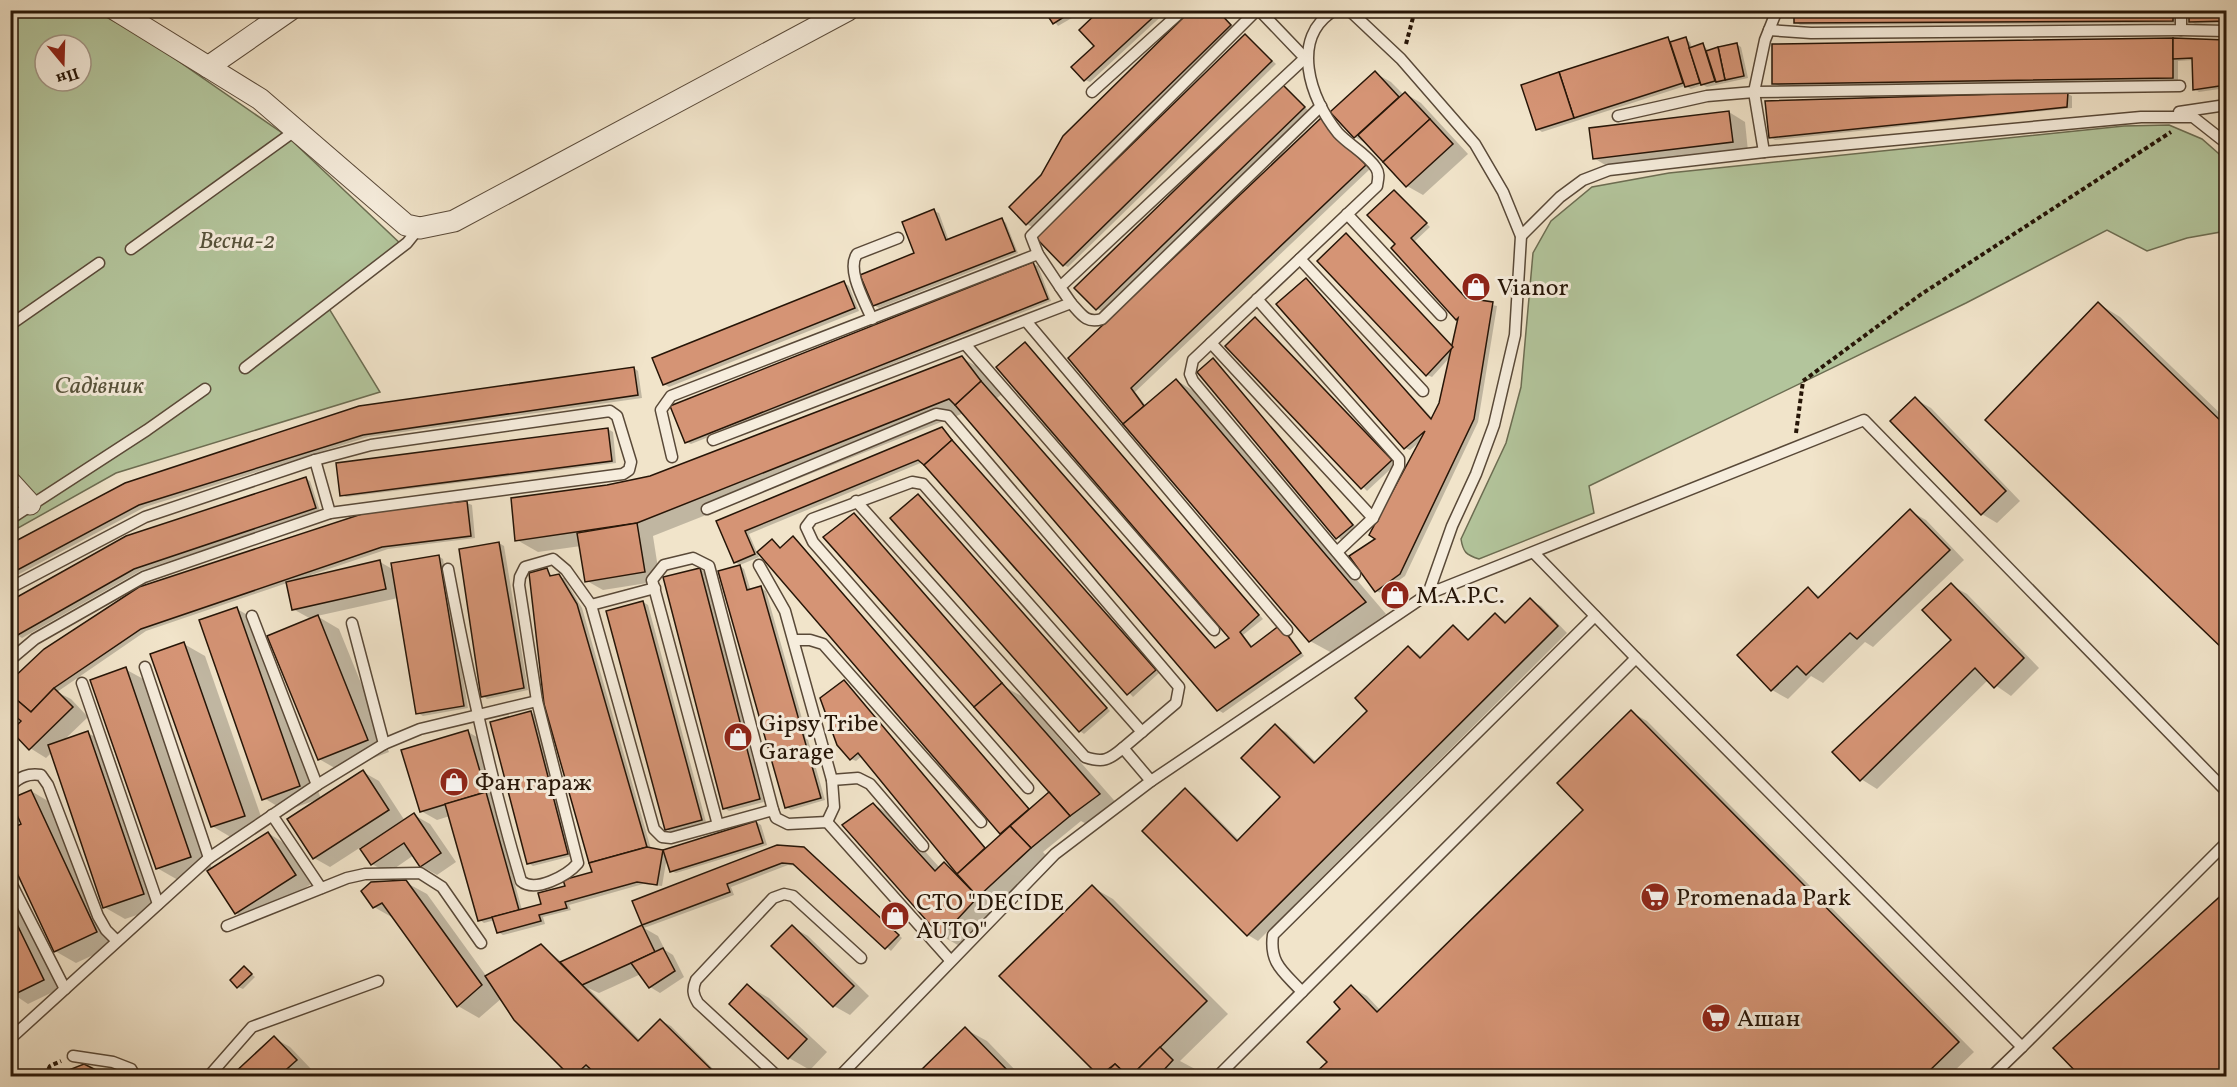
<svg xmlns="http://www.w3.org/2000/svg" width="2237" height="1087" viewBox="0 0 2237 1087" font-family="Vollkorn,serif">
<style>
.green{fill:#b3c59c;stroke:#6c6d52;stroke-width:1.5;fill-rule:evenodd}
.shadow{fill:#0003}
.building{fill:#d59475;stroke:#261507;stroke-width:1.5}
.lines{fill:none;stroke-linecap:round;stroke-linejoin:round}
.lane-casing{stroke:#594938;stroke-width:13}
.street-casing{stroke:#594938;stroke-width:23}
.path{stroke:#261507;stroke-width:4;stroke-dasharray:4.5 3;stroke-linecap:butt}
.lane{stroke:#f6eddd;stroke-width:10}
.street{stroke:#f6eddd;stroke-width:21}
.labels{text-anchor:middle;stroke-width:6;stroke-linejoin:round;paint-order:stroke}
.park-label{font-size:24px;font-style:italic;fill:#57533b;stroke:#f6eddd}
.poi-label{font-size:24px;fill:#261507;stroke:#f6eddd;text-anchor:start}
</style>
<rect width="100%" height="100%" fill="#f1e4ca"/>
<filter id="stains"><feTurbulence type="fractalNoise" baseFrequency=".00333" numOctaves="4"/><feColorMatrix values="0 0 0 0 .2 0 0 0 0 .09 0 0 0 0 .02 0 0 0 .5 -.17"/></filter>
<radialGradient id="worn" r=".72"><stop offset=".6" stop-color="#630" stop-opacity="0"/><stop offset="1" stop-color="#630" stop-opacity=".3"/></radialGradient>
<g class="green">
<path d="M11,11H95L142,36L288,137L405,248L328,307L380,392L116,473L11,532ZM45,45H81V81H45Z"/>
<path d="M2169,125L2202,139L2226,160V231L2187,238L2147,251L2107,230L1966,303L1589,486L1594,513L1479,559C1466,555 1463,552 1461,539L1506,443L1521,387L1533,253L1551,221L1592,187L1669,173L2124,126Z"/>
</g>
<g class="shadow">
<path d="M1046,10L1084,11L1058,26Z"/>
<path d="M1102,10H1168L1090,82L1085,80L1096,46Z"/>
<path d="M1194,10H1218L1235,28L1032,227L1027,224L1011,207Z"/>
<path d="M1796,10H2178L2177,23L1800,25L1796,22Z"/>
<path d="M2190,10H2226V23L2195,24L2190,21Z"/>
<path d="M1246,36L1276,64L1068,267L1064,265Z"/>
<path d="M1668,39L1673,42L1685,39L1690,42L1692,48L1703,45L1709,51L1736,44L1741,47L1748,78L1707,87L1703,85L1691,89L1685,86L1542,132L1538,129Z"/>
<path d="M2173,39L2226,41V88L2199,92L2194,89L2193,60L2178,61V80L1779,86L1774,83Z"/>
<path d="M1375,73L1391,82L1404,95L1406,94L1421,103L1468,154L1423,195L1407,186L1370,146L1355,137L1332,112Z"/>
<path d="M1283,87L1309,111L1102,311L1097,309Z"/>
<path d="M2068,94L2072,96V108L1775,140L1770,137Z"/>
<path d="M1729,112L1745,122L1748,151L1610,168L1594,158Z"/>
<path d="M1326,123L1370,169L1135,392L1146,406L1176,380L1197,393L1386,614L1332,653L1310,641L1071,358Z"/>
<path d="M1394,192L1430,227L1415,241L1468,300L1497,306L1478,422L1405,576L1381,593L1376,591L1378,538L1421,441L1410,450L1405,448L1306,280L1433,419L1441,404L1451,356L1432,377L1427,375L1347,235L1453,347L1459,320L1397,244Z"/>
<path d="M934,211L939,213L949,241L1002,220L1006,223L1018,253L879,308L874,305L916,254Z"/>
<path d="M1033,264L1038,266L1051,301L691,444L686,442Z"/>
<path d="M844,283L849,286L859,311L669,387L664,384Z"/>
<path d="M2099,304L2120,317L2226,419V650L1987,420Z"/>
<path d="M1256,319L1396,464L1367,491L1227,346Z"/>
<path d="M1025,344L1263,619L1243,635L1253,647L1285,629L1304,656L1223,713L1218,710L964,413L653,536L660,581L603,590L587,581L581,546L538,552L517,540L607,486L650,477L962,358L983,370L1002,394L997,398L1217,649L1231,638Z"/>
<path d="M1214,360L1357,528L1342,541L1199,373Z"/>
<path d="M634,368L638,371L642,398L368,437L145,507L10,579V546L125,485Z"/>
<path d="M1915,399L1931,408L2020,501L1997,523L1982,514Z"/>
<path d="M608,429L613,432L616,463L346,497L342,495Z"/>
<path d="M942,429L1159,673L1133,697L923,462L749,534L759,557L740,565L735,562L718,522Z"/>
<path d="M305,478L310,481L320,511L140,571L22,638L17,635L126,537Z"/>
<path d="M918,496L1110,711L1084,734L1080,731Z"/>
<path d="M467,503L472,505L475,538L388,549L311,575L312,577L380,562L394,570L438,556L443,559L468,708L423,716L418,713L398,598L317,616L339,629L389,752L340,771L319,759L311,619L293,609L287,583L146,631L57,692L71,699L88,717L62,742L88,733L110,745L164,906L125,919L104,907L52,752L46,758L30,748L23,721L45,650Z"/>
<path d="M1910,511L1926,520L1964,560L1873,647L1865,642L1823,683L1811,676L1788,699L1772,690L1808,589L1821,597Z"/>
<path d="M854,515L1007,688L1023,697L1120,807L1092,827L1081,821L1043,852L1051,861L963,948L942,936L873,804L894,817L940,868L945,864L954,869L862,756L856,761L851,759L844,681L987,849L1003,834L772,541L781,549L793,538L798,541L1030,810L1051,793Z"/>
<path d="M499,543L504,546L528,690L487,699L483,696Z"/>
<path d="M740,566L744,569L751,591L761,588L766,591L825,800L791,810L786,807Z"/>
<path d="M700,569L705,572L764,802L729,811L724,808Z"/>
<path d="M547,570L553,577L564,578L582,608L651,849L663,851L756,822L761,825L767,845L676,873L671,871L667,857L662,886L643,884L569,905L571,910L543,917L545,924L503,935L498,932L495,920L484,923L480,920L450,816L437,820L421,811L468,732L484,741L501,801L493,804L522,910L543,905L567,887L594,873Z"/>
<path d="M1951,585L1967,594L2039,668L2011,696L1988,680L1877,789L1861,779L1953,640Z"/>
<path d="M1530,600L1541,606L1567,633L1258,941L1248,935L1185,790L1195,796L1239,840L1282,797L1275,726L1286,732L1317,763L1369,711L1408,647L1423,657L1453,627L1470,640L1496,615L1508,622Z"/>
<path d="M643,602L648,605L706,822L671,832L666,829Z"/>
<path d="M237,609L258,621L321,799L363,772L379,781L405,821L414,815L430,824L456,862L437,875L421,866L414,855L388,873L372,864L361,847L330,867L314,858L319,799L285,811L264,798Z"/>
<path d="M184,644L205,656L265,828L234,839L212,826Z"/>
<path d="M125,669L147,681L212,869L268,833L284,843L311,884L252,923L236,913L208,870L178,880L157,868Z"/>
<path d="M1631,712L1647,721L1974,1052L1949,1076H1314L1329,1062L1342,1009L1351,987L1367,996L1381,1011L1585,810Z"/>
<path d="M531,713L536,715L572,856L533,866L528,863Z"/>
<path d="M31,791L53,804L117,944L76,963L55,951L23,825Z"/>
<path d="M809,852L902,938L891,951L797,866L788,865L731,887L734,895L644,928L658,936L665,950L673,955L684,977L660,993L650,987L641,974L599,993L588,988L640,1040L660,1020L671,1026L720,1076H601L596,1071L590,1076H572L516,1019L502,998L479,1018L458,1006L395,919L374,907L405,882L427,894L487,977L541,945L563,963L644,925L634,901Z"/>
<path d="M1092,887L1113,899L1228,1014L1180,1061L1208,1076H1101L1002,976Z"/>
<path d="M10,889L59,989L28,1004L10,992Z"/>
<path d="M2226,893V1076H2082L2056,1048Z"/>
<path d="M792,927L808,936L869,996L850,1015L834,1006L773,946Z"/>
<path d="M244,968L255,977L243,989L238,987Z"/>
<path d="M748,986L769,998L827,1052L810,1070L789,1058L731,1004Z"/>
<path d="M965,1029L987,1041L1021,1076H917Z"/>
<path d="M274,1038L290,1047L312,1070L305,1076H234Z"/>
<path d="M84,1066L108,1076H61Z"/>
</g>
<g class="building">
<path d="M1044,10H1075L1053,24Z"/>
<path d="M1100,10H1161L1084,81L1071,67L1094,46L1079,30Z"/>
<path d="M1191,10H1217L1231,25L1026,225L1009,207L1041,175L1063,136Z"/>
<path d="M1794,10H2173V21L1794,23Z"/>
<path d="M2189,10H2226V21L2189,22Z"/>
<path d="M1245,34L1272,61L1063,266L1036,238Z"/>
<path d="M1668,37L1683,83L1574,118L1559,72Z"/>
<path d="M1686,37L1700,83L1685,87L1670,42Z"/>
<path d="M2173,38V78L1772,84V44Z"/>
<path d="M2173,38L2226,40V85L2193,90L2192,58L2173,59Z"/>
<path d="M1703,43L1715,81L1701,85L1689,48Z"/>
<path d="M1737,43L1744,76L1725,80L1718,47Z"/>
<path d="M1718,47L1725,80L1716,82L1706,51Z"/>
<path d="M1375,71L1399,97L1354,138L1330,112Z"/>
<path d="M1559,72L1574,118L1536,130L1521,85Z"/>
<path d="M1283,85L1305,107L1096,310L1074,288Z"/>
<path d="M1405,92L1430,119L1383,162L1358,135Z"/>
<path d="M2068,92L2067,107L1769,138L1765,101Z"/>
<path d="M1729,111L1733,142L1593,159L1589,128Z"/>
<path d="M1321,118L1366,165L1131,388L1144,406L1123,424L1068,358Z"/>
<path d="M1430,119L1453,144L1406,187L1383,162Z"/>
<path d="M1394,190L1427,223L1411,238L1466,298L1493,302L1474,419L1400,574L1375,592L1349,556L1375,539L1369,535L1425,431L1404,449L1276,304L1306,278L1431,419L1439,403L1458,318L1456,320L1391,248L1395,244L1367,215Z"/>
<path d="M934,209L946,240L1002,218L1015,251L873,306L860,275L914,253L902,222Z"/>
<path d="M1346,233L1453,347L1426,376L1317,261Z"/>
<path d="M1033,262L1048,299L685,443L670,406Z"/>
<path d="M844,281L855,308L663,385L652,358Z"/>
<path d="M2098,302L2226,426V652L1985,420Z"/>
<path d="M1255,317L1392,460L1361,489L1225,346Z"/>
<path d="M1025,342L1259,615L1240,632L1251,647L1280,625L1301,653L1217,711L955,405L981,381L1215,648L1229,638L996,367Z"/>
<path d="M962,356L981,381L955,405L949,399L637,523L515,541L511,498L607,485L650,476Z"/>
<path d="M1213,358L1353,525L1336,539L1197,372Z"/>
<path d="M634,367L638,395L363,435L139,505L10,574V544L125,483L359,406Z"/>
<path d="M1176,379L1366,602L1309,642L1123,424Z"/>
<path d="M1915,397L2006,491L1981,515L1890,421Z"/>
<path d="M942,427L952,440L924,465L918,460L745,531L755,554L734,563L716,521Z"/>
<path d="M608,428L612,461L340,496L336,463Z"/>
<path d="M952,440L1156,670L1127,695L924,465Z"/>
<path d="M306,477L316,508L134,569L16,636L10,627V601L126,536Z"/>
<path d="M918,494L1107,708L1079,732L890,518Z"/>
<path d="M467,501L471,536L382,547L141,629L54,688L31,712L10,694V681L44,649L139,587L374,510Z"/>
<path d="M1910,509L1950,550L1857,639L1850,633L1806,675L1797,666L1771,691L1737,655L1808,587L1818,598Z"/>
<path d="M854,513L1002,683L974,707L823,537Z"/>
<path d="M637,523L645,572L585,582L577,533Z"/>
<path d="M793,536L1029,809L1000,834L757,552L772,539L780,548Z"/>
<path d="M499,542L524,688L481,697L459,549Z"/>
<path d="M439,555L464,706L416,714L391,563Z"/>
<path d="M380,560L386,589L292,610L286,582Z"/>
<path d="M740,565L747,590L761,586L821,798L785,808L718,571Z"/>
<path d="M547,568L550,576L559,574L577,604L647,847L589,863L544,704L529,573Z"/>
<path d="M700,568L760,799L723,809L663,577Z"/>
<path d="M1951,583L2024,658L1994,688L1975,668L1860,781L1832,752L1951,640L1922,610Z"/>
<path d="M1530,598L1558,626L1247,936L1142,831L1185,788L1237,841L1280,797L1241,758L1275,724L1314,763L1367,711L1355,698L1408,646L1420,658L1453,625L1468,640L1495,613L1505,623Z"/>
<path d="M643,601L702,820L665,830L606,611Z"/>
<path d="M237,607L300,786L262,800L199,620Z"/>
<path d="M318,615L368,740L318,760L267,636Z"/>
<path d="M184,642L245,816L211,827L150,654Z"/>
<path d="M126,667L191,857L156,869L90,680Z"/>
<path d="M844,680L985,848L957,874L858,753L850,760L837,745L820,698Z"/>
<path d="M1002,683L1100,794L1070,816L974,707Z"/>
<path d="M54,688L73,707L29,750L11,731L21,721L10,712V694L31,712Z"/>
<path d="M1631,710L1959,1042L1924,1076H1312L1327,1062L1307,1042L1340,1009L1334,1002L1351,985L1377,1012L1583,810L1557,783Z"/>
<path d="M531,711L568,854L527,864L490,722Z"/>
<path d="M468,730L486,792L420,812L401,750Z"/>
<path d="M88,731L144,894L103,908L48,745Z"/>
<path d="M363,770L389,810L313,859L287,819Z"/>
<path d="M31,790L97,932L54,952L10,858V829L21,824L10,799Z"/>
<path d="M486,792L519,910L478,921L445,804Z"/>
<path d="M1049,792L1070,816L1031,848L1010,826Z"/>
<path d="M873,803L935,871L944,862L978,897L941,937L842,825Z"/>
<path d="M414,813L441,853L420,867L404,843L371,865L360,849Z"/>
<path d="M756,821L763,843L670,872L663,850Z"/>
<path d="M1010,826L1031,848L978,897L957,874Z"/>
<path d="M268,832L296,875L235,914L207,871Z"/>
<path d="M777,845L804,847L899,935L885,949L793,864L782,863L727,884L730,892L642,925L632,901Z"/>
<path d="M647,847L663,850L657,885L637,882L565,902L567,908L539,915L541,921L497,933L492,917L541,904L538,893L565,886L563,880L592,872L589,863Z"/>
<path d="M406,880L482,985L457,1007L382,903L373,908L361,891L371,882Z"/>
<path d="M1092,885L1207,1001L1131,1076H1128L1115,1064L1099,1076L999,976Z"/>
<path d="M2226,891V1071L2220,1076H2080L2053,1048Z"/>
<path d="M10,910L44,980L11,996L10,995Z"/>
<path d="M642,925L655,952L631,963L582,985L560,962Z"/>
<path d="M792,925L854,986L833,1007L771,946Z"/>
<path d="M541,944L638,1041L660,1019L718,1076H598L586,1065L574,1076H570L514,1020L485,976Z"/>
<path d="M663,948L675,971L649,988L631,963Z"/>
<path d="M244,966L252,974L237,988L230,980Z"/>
<path d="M747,984L807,1039L788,1059L729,1004Z"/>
<path d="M965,1027L1013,1076H915Z"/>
<path d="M274,1036L297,1060L279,1076H231Z"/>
<path d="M1160,1047L1173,1060L1162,1072L1166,1076H1131Z"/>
<path d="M84,1064L108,1076H60L61,1073Z"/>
<path d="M1115,1064L1128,1076H1102Z"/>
</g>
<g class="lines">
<g class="lane-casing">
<g id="lane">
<path d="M1335,10C1289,37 1310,99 1338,133C1349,145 1367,154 1376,168C1380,174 1378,179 1377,186L1193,360L1190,374L1193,381L1355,574"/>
<path d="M1769,30L1811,33L2181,30V10"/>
<path d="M2181,30L2226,31"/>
<path d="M1092,92L1183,10"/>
<path d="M2179,112L2226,105"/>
<path d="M1618,116L1707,96L1754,92L2180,86"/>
<path d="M1764,152L1754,92L1765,40L1777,10"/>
<path d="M1347,214L1441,315"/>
<path d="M1521,236L1560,197L1583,180L1609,170L1764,152L2141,117H2193L2226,143"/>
<path d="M131,249L296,130"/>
<path d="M1038,254L1031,236L1257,10"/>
<path d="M1300,259L1423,391"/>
<path d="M1257,299L1399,459V466L1373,518L1337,552"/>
<path d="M1071,303C1081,314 1086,324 1102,319L1321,106"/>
<path d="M872,319C865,302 846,270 857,254L898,238"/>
<path d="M1026,321L1287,630"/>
<path d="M10,325L99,263"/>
<path d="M1211,343L1373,518"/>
<path d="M965,344L1214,630"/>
<path d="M245,368L407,243L419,228"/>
<path d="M713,440L1071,303L1060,287L1305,58L1259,10"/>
<path d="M672,457L661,410L671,396L1038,254L1060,287"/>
<path d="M315,460L330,513"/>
<path d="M856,501L1085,757C1103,763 1109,760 1123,748"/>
<path d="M707,509L936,414L948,416L1179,687L1176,703L1123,748L1151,781"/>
<path d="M10,519L147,430L205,389"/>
<path d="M1534,553L1636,658"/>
<path d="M759,565L785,611L832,780L834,807L827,822"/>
<path d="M448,569C468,675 490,778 521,881C535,893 567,876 578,863L537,701L519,585L520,577L525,567L553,559L566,570L591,605L654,829L662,837L671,838L773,810L776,818L788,824L827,822L950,960"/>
<path d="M10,588L145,517L315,460L371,445L610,411L617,416L631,462L629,470L623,474L330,513L144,577L35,639L10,660"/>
<path d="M1428,594L1864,420L2226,791"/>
<path d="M591,605L655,588"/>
<path d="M252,616L317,785"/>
<path d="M352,623L384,744"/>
<path d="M794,640H810L823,644L981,822"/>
<path d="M145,667L209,858"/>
<path d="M82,683L158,904"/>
<path d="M832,780L858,778L870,784L923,846"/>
<path d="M10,786C20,777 28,773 41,775L48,785L98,916L106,930L117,941"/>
<path d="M1028,788L813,542L806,527L812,519L912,482L923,484L1142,732"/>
<path d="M272,815L321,888"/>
<path d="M718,825L652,580L664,565L693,558L709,566L773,810"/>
<path d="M10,881L65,989"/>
<path d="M227,926L347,878L365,874L420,873L442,887L481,943"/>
<path d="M1302,992C1284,972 1269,964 1273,935L1595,616"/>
<path d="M10,1039L209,858L317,785L384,744L420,729L537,701"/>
<path d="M2022,1047L2223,846"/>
<path d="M73,1056L113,1062L131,1069L135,1076"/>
<path d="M209,1076L252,1027L378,981"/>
<path d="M777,1076L698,1003C693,995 692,989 696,980L773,898L784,894L793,896L861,958"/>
<path d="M840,1076L1055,854L1151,781L1428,594L1452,526L1476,474L1494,425L1515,335L1521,236L1503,192L1475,144L1401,59L1349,10"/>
<path d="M1218,1076L1636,658L2022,1047L1992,1076"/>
</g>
</g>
<g class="street-casing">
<g id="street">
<path d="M116,10L260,99L406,225L420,228L454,221L848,10"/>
<path d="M208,67L290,10"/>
<path d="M10,482L30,504"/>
</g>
</g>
<g class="path">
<path d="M1406,44L1415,10"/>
<path d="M1796,433L1803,381L1920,295L2171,132"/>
<path d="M45,1076L50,1066L61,1061"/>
</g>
<use href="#lane" class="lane"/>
<use href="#street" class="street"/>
</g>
<defs>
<g id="shop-disc" transform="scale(1.5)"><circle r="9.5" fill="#8f2418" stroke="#f6eddd"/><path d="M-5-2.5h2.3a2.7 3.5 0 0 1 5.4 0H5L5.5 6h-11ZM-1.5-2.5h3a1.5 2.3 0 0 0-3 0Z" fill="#fff"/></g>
<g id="supermarket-disc" transform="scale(1.5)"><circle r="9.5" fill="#8f2418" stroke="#f6eddd"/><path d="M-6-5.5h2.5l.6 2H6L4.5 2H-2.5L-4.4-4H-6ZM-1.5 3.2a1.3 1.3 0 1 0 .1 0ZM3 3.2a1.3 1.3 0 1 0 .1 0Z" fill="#fff"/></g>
</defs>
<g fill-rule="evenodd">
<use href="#shop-disc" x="1476" y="287"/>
<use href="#shop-disc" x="1395" y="595"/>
<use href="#shop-disc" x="738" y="737"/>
<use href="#shop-disc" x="454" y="782"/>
<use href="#supermarket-disc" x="1655" y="897"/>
<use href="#shop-disc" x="895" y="916"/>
<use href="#supermarket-disc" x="1716" y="1018"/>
</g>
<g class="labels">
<g class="park-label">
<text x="237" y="248">Весна-2</text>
<text x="99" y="393">Садівник</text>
</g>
<g class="poi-label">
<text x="1497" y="295">Vianor</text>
<text x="1416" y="603">М.А.Р.С.</text>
<text x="759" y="731">Gipsy Tribe<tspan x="759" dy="28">Garage</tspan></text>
<text x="475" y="790">Фан гараж</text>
<text x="1676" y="905">Promenada Park</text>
<text x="916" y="910">СТО "DECIDE<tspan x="916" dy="28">AUTO"</tspan></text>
<text x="1737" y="1026">Ашан</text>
</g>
</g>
<rect width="2237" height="1087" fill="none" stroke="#f1e4ca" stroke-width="36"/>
<rect x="12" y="12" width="2213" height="1063" fill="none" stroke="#261507" stroke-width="3"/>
<rect x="18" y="18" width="2201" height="1051" fill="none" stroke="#261507" stroke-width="1.5"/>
<g transform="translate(63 63) rotate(161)"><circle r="28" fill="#f6eddd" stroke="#a39787" stroke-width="1.5"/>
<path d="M0-4.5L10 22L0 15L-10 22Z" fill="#8f2418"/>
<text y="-9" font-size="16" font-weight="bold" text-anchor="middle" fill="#261507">Пн</text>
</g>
<rect width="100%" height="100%" filter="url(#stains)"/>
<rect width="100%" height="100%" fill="url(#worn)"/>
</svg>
